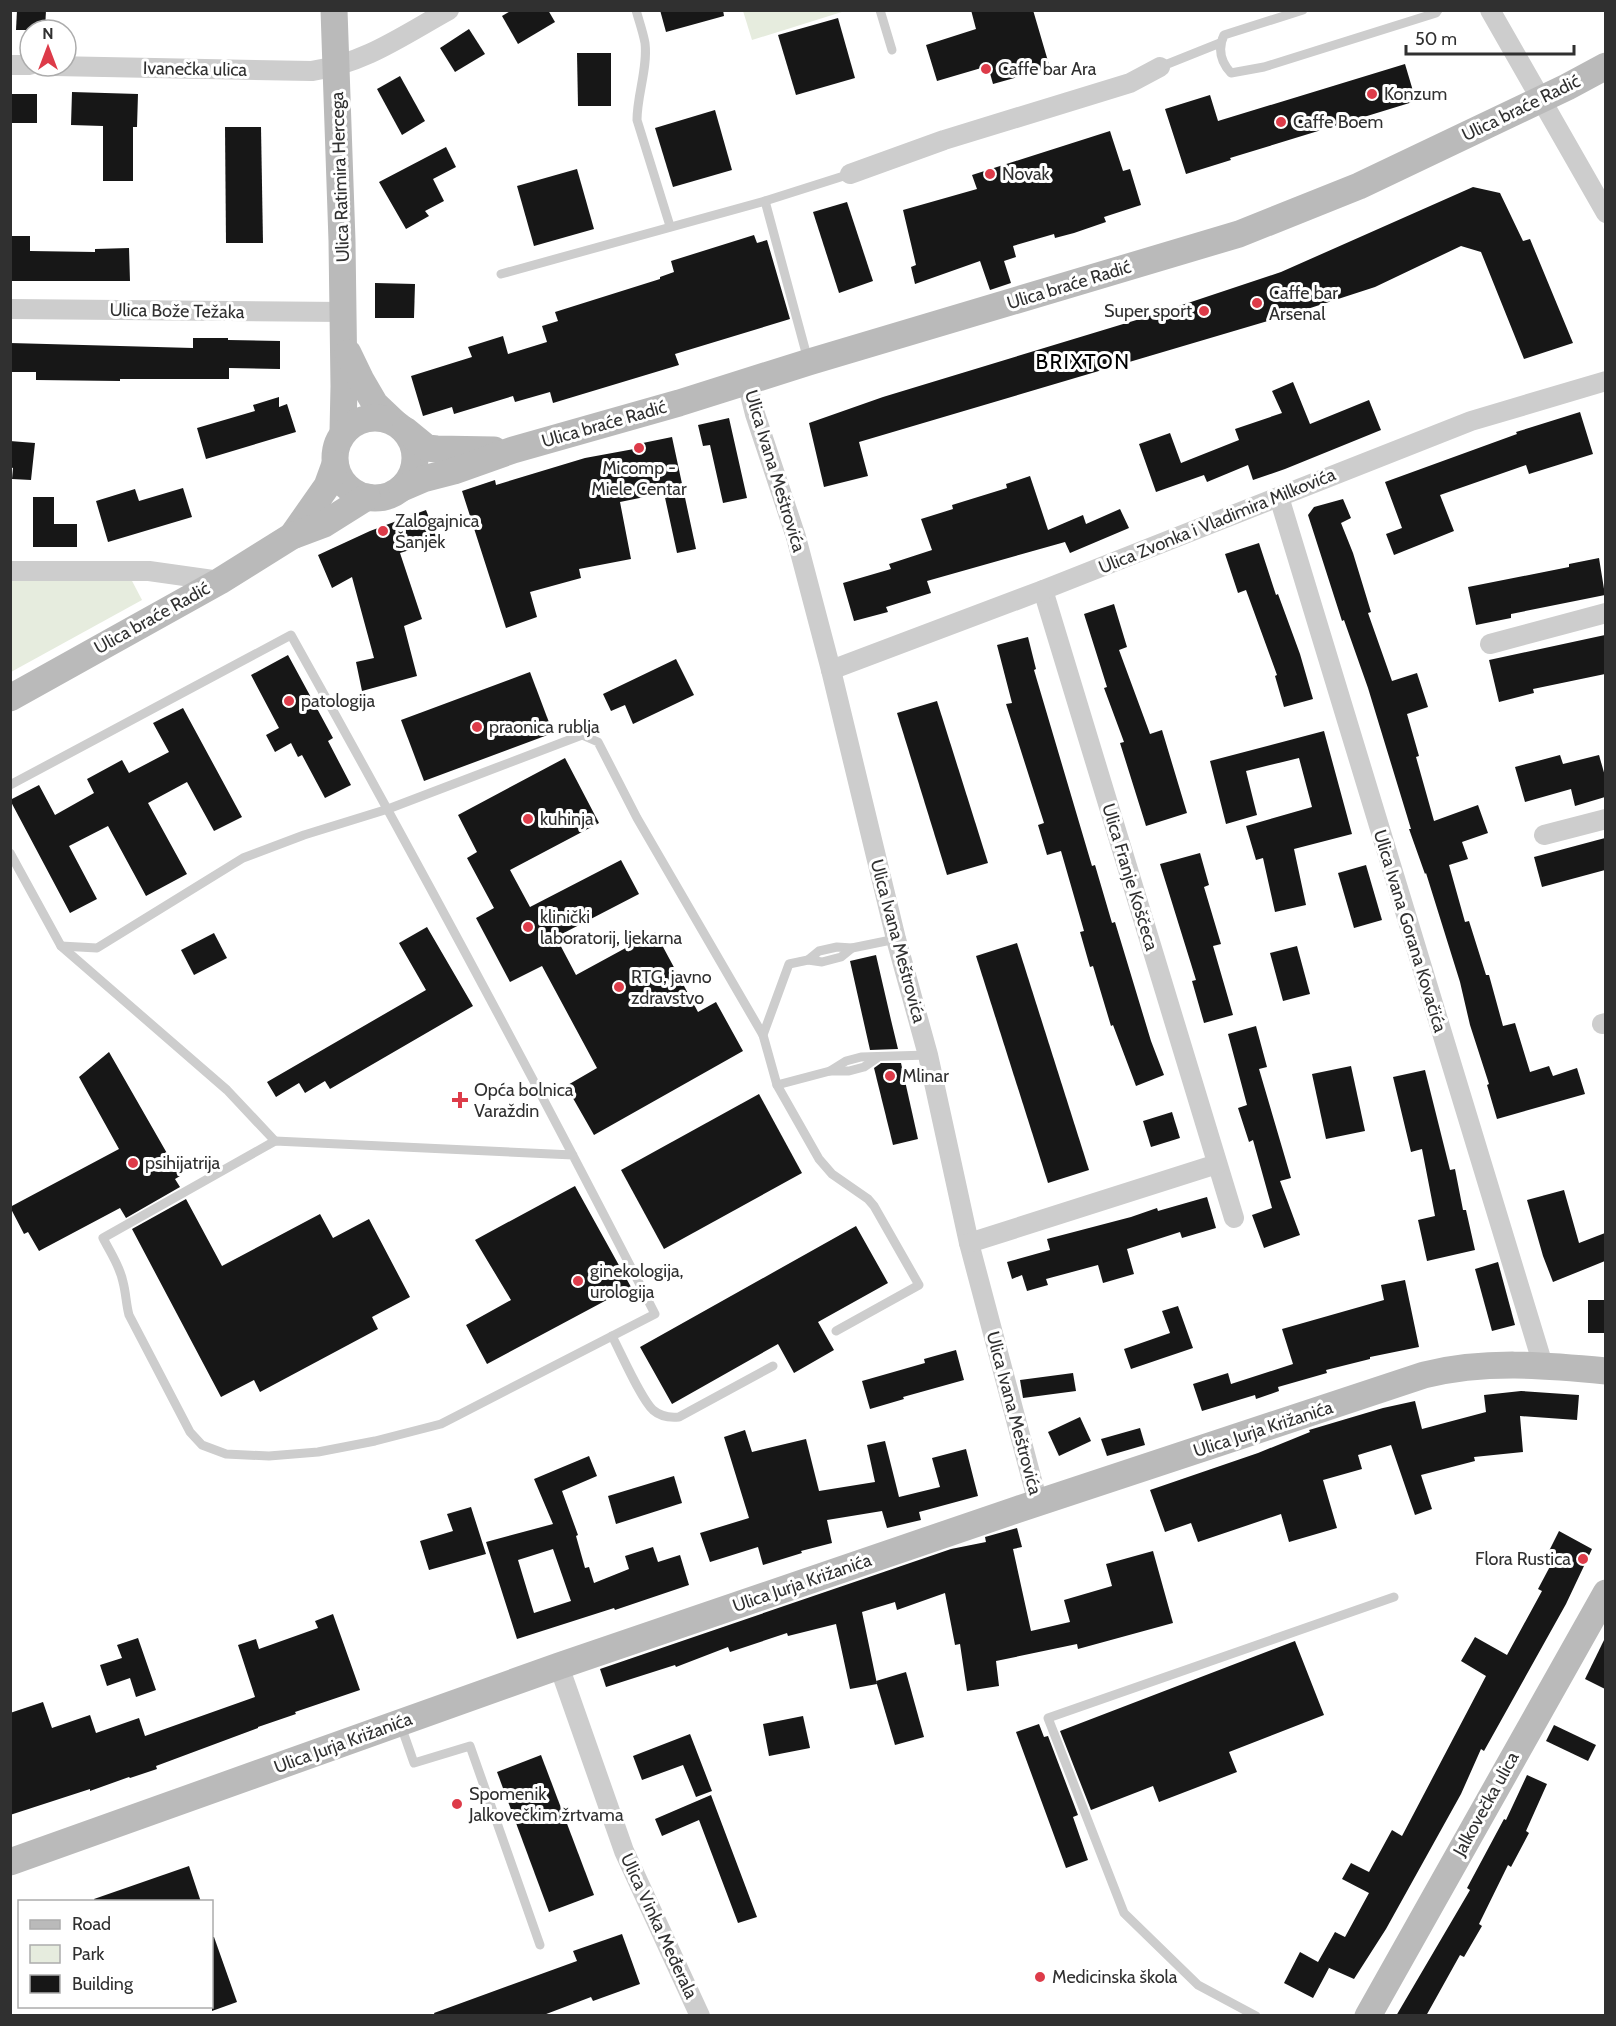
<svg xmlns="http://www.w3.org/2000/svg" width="1616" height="2026" viewBox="0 0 1616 2026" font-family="Cabin,sans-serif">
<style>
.green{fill:#e6ecde}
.building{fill:#171717;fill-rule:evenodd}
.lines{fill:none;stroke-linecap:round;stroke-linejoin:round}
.lane{stroke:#cdcdcd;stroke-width:9}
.street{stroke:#cdcdcd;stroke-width:20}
.secondary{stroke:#bababa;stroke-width:27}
.poi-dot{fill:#dd3b49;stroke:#fff;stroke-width:2}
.labels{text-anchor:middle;stroke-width:6;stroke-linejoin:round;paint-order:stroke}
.street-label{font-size:18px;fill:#303030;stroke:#fff}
.poi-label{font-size:18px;fill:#303030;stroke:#fff;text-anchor:start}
.quarter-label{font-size:21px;letter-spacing:1.5px;fill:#000;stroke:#fff}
</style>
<rect width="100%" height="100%" fill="#fff"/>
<g class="green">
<path d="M743,11V10L845,11L752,40Z"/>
<path d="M131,579L142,600L11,672V580Z"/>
</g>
<g class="building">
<path d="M17,10H46L45,30H16Z"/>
<path d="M512,10H548L555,22L518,44L502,16Z"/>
<path d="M660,10H723L724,16L666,32Z"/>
<path d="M971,10H1033L1050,68L993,84L988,66L937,81L926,45L976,29Z"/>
<path d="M838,18L855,78L796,95L778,35Z"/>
<path d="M469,29L485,54L455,72L440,48Z"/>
<path d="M577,53H611V106H578Z"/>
<path d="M1405,64L1416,101L1230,158L1231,160L1186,174L1165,109L1210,95L1218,121Z"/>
<path d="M400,76L425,121L402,135L377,89Z"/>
<path d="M72,92L138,94L137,127H133V181H103V126L71,125Z"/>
<rect x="10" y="94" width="27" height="29"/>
<path d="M715,110L732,170L673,187L655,128Z"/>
<path d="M225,127H261L263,243H226Z"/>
<path d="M1110,131L1123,171L1130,169L1141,205L1104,217L1106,222L1074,233L1055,238L1054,234L1013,246L1016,257L1004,261L1011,283L990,290L980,261L915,284L911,267L916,265L903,210L977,189L972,175Z"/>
<path d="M446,147L456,167L433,179L444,201L425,211L429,216L406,229L379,182Z"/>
<path d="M577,169L594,229L534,246L517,186Z"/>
<path d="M1473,187L1500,193L1523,241L1530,239L1573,343L1524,359L1481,252L1461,246L1375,287L1295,313L859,442L868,476L824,487L809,423L883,397L1143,318L1281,272Z"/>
<path d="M847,202L873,281L839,293L813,212Z"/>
<path d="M754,235L757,243L767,240L790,319L675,354L679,365L553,403L550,392L515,402L513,396L454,414L452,407L423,416L411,376L472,357L468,347L503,336L508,354L547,342L542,326L558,321L555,312L660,279V277L674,272L671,261Z"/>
<path d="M10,236H30V251L95,252V249L129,248L130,281H10Z"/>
<path d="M375,283L415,284L414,318H375Z"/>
<path d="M193,338H228V340L280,341V369L229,368V379H120V381L36,380V372H10V343L193,348Z"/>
<path d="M1293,382L1310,424L1369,400L1381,430L1285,469L1253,480L1248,465L1207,482L1204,475L1156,492L1139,444L1170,433L1181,463L1239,440L1235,429L1282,413L1272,391Z"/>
<path d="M279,397V407L287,404L296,432L206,459L197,428L255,411L253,405Z"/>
<path d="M1580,412L1593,454L1529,474L1526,465L1440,495L1454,531L1394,555L1386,534L1402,528L1385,482L1517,434L1516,432Z"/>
<path d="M729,418L747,498L723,503L710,445L703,446L698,425Z"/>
<path d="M672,437L696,549L677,553L664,493L620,502L631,559L579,569L581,578L530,592L537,617L506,628L462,491L495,480L496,485L585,458L634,449L633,445Z"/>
<path d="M10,441L35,443L31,480L12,479L13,468L10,467Z"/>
<path d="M1030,476L1048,530L1083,515L1086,524L1120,509L1129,528L1070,553L1065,542L927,581L931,593L886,607L888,612L854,621L843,583L891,569L889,564L932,550L921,519L953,509L952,505L1007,488L1006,484Z"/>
<path d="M183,488L192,517L108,542L96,501L135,489L139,501Z"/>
<path d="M33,497H54V524H77V547H33Z"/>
<path d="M1343,499L1351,518L1341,523L1353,553L1371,612L1368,613L1392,681L1417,673L1428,707L1407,714L1419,756L1416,757L1434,821L1478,805L1488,833L1462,842L1468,859L1449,865L1465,922L1469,921L1486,975H1489L1503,1026L1515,1023L1530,1072L1549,1066L1553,1076L1577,1068L1585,1094L1497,1119L1487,1085L1489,1084L1470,1025L1460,982L1426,873L1425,874L1409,829H1411L1368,688L1344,620L1342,621L1308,515L1314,507Z"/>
<path d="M426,510L438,541L400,553L422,619L404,626L417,676L362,691L356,662L374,658L352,577L332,588L318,555L370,531Z"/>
<path d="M1259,543L1276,595L1278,594L1300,654L1313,699L1284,707L1275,676L1277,675L1246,590L1238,593L1225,554Z"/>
<path d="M1599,558L1605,595L1511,614V618L1476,625L1468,587L1569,567V564Z"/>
<path d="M1114,604L1127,647L1119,650L1150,734L1162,730L1187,813L1146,826L1120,743L1124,742L1104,688L1107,687L1084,614Z"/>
<path d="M1605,635V674L1533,689L1534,693L1499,702L1489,660Z"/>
<path d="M1028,637L1036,669L1034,670L1092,866L1095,865L1112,923L1115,922L1151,1041L1164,1075L1136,1086L1113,1025L1111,1026L1093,966L1090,967L1080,932L1084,931L1061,851L1047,855L1038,825L1044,823L1006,704L1012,703L997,645Z"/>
<path d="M288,655L333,738L328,741L351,785L325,798L302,755L298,757L291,743L275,752L266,735L279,728L251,675Z"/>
<path d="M676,659L694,695L633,724L625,705L611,711L603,694Z"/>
<path d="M530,672L553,733L424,781L401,720Z"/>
<path d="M937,701L988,863L947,875L897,713Z"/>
<path d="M183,708L242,817L214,831L187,782L148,803L187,874L146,896L108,826L69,846L97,899L70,913L10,800L39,785L55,815L94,793L87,779L122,760L129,773L169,752L153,723Z"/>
<path d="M1324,731L1352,834L1294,849L1306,905L1275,912L1263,858L1256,860L1246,826L1312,807L1299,758L1246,771L1257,815L1226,824L1210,761Z"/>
<path d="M1560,755L1563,764L1599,755L1605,776V797L1575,806L1571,789L1525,802L1515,767Z"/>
<path d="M565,758L599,823L510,870L530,907L621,860L639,894L556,937L576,975L655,932L698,1012L716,1002L743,1051L594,1135L566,1086L597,1068L542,966L510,982L476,918L494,908L467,858L477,852L458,815Z"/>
<path d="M1605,838V870L1542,887L1534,857Z"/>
<path d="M1200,853L1209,885L1204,887L1221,944L1213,946L1233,1015L1204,1023L1192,981L1196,980L1160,864Z"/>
<path d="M1366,865L1382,920L1354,928L1338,873Z"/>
<path d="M427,927L473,1006L330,1089L325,1081L305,1093L299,1083L276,1097L267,1082L426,990L399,943Z"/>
<path d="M214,933L227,958L194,975L181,950Z"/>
<path d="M1017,943L1089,1170L1048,1183L976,956Z"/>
<path d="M1297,946L1310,994L1283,1001L1270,953Z"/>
<path d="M876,955L891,1020L898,1049L870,1050L850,961Z"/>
<path d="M1256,1026L1267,1067L1259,1069L1291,1178L1280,1181L1300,1235L1264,1248L1252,1215L1272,1208L1253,1140L1249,1142L1238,1108L1247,1105L1228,1034Z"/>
<path d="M109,1052L180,1176L175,1179L180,1187L126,1218L120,1208L39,1251L28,1232L24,1234L10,1207L119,1149L79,1077Z"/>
<path d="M881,1063H901L918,1139L893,1145L874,1068Z"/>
<path d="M1351,1066L1365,1131L1326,1139L1312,1074Z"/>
<path d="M1425,1070L1450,1170L1455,1169L1463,1210H1466L1475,1250L1427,1261L1418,1220L1435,1216L1422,1149L1411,1152L1393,1077Z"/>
<path d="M759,1094L802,1173L664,1249L621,1170Z"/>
<path d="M1172,1112L1180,1138L1151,1147L1143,1121Z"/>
<path d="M575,1186L631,1287L487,1364L466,1325L511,1300L475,1240Z"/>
<path d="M1564,1190L1579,1243L1605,1233V1261L1553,1282L1543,1256L1527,1200Z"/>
<path d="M1207,1197L1216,1228L1182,1238L1180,1232L1127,1249L1134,1274L1103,1283L1098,1265L1046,1279L1048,1285L1027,1291L1022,1275L1012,1279L1007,1262L1050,1250L1047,1239L1131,1217L1157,1208L1158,1211Z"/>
<path d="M186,1199L222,1266L320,1214L333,1238L369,1219L410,1297L372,1317L378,1329L260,1392L254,1380L221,1397L132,1229Z"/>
<path d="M856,1226L888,1283L818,1322L834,1350L794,1373L778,1344L672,1404L640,1347Z"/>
<path d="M1498,1262L1515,1325L1492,1331L1475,1269Z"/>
<path d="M1405,1280L1419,1347L1370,1357V1359L1326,1370L1327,1373L1278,1387L1279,1391L1256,1399L1255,1395L1202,1411L1193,1384L1228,1373L1231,1384L1293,1364L1282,1329L1384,1300L1381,1285Z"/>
<rect x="1588" y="1300" width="17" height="33"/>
<path d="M1178,1306L1193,1348L1131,1369L1124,1349L1170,1333L1162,1311Z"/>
<path d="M956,1350L964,1380L903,1397L904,1399L870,1409L862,1381L925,1363L924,1359Z"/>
<path d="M1073,1373L1076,1391L1023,1398L1020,1380Z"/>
<path d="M1521,1391L1579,1395L1577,1420L1520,1416L1523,1452L1474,1457L1475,1461L1421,1475L1432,1509L1415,1515L1391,1445L1358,1455L1362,1469L1323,1480L1337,1528L1289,1542L1281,1514L1198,1542L1191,1523L1165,1532L1150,1490L1258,1453L1310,1432L1309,1430L1383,1408L1415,1401L1422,1429L1486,1412L1484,1395Z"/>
<path d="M1080,1417L1091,1441L1059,1456L1048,1432Z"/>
<path d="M1140,1428L1145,1445L1107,1456L1101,1439Z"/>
<path d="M745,1430L752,1452L806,1439L819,1491L875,1482L867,1445L885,1441L899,1497L940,1487L932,1458L966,1449L978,1496L919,1512L921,1520L887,1528L882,1511L827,1520L832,1543L801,1551L802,1553L763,1565L758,1547L710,1562L700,1533L749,1518L724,1437Z"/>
<path d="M589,1456L597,1476L562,1491L578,1535L576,1536L585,1568L589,1567L594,1583L629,1569L625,1556L653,1547L658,1562L680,1555L689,1585L615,1610L614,1608L517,1639L486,1542L553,1524L534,1479ZM553,1549L571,1601L534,1613L518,1560Z"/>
<path d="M674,1476L682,1503L616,1524L608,1496Z"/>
<path d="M471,1507L486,1554L429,1570L420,1541L453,1531L447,1514Z"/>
<path d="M1017,1528L1022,1547L1013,1549L1031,1631L1070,1622L1064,1600L1112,1586L1106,1564L1153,1551L1173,1623L1078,1649L1077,1644L996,1661L999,1686L967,1691L960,1644L955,1645L945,1593L897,1610L895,1602L862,1612L877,1684L850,1689L836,1624L788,1636L787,1633L730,1652L728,1647L676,1667L675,1665L606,1687L600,1669L951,1549L986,1542L985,1537Z"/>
<path d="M1559,1531L1592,1549L1566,1604L1484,1751L1481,1749L1461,1794L1386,1929L1354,1979L1327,1967L1329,1968L1313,1998L1284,1983L1300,1952L1318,1962L1335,1932L1345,1937L1369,1893L1342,1879L1351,1863L1369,1872L1392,1830L1402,1836L1486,1676L1461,1661L1475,1637L1507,1655L1542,1591L1538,1589L1555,1557L1548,1553Z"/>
<path d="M333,1614L360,1690L295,1712L296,1714L258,1727V1728L156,1766L157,1769L130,1778L129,1777L90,1791V1789L10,1815V1713L43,1702L52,1728L90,1715L96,1733L139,1718L145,1736L255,1697L238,1645L256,1639L259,1649L318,1628L315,1621Z"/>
<path d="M138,1638L156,1690L136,1697L130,1678L107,1686L100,1665L122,1658L117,1645Z"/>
<path d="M1605,1638V1689L1585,1679Z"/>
<path d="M1295,1641L1324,1715L1229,1752L1237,1772L1159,1802L1153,1786L1091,1810L1060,1731Z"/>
<path d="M906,1672L924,1737L895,1745L876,1681Z"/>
<path d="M803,1716L810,1748L769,1756L763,1724Z"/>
<path d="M1039,1724L1044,1737L1048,1736L1078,1815L1073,1817L1088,1860L1066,1868L1016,1732Z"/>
<path d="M1554,1725L1596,1745L1588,1761L1546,1741Z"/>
<path d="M690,1734L712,1791L696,1797L683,1765L642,1780L633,1756Z"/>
<path d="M541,1755L594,1895L549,1912L497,1772Z"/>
<path d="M1527,1775L1547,1784L1526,1831L1529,1833L1511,1867L1508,1865L1479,1924L1482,1926L1464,1957L1460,1955L1426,2016H1396L1470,1890L1467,1888L1504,1819L1506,1820Z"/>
<path d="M711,1795L757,1917L738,1923L699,1820L662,1836L655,1819Z"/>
<path d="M189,1866L201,1902H95L94,1899Z"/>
<path d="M622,1934L640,1984L593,2001L591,1997L541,2016H435L434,2013L577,1961L573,1951Z"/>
<path d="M212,1937H214L237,2002L212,2011Z"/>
</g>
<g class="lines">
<g class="lane">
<path d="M636,10C639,21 643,32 645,43C648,68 637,95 637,120L670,226"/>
<path d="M880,10L892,50"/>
<path d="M1303,10L1224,35C1217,50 1221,62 1231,73L1264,67L1436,13L1438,10"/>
<path d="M1160,67L1220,43"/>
<path d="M765,201L850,174"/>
<path d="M501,274L765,201L808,360"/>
<path d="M10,785L291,635C416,859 538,1085 655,1314L441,1424L375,1441L318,1452L269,1456L226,1454L202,1445L190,1432L129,1315C126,1304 126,1293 123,1282C120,1266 110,1252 103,1238L275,1141L573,1155"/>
<path d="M10,853L61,946L227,1090L275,1141"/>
<path d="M61,946L97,948L243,858L304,835L388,809L582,735L598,742L637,818L763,1035L777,1085L819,1159L832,1174L868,1199L874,1206L919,1285L836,1331"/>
<path d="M808,960L819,951L837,947L852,948L896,939"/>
<path d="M763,1035L789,964L808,960L822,962L841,957L852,948"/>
<path d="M830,1071L846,1061L861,1057L928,1055"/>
<path d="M777,1085L830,1071H849L864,1067L877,1058"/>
<path d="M612,1336C621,1353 641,1399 653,1410C661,1417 669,1418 679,1417L773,1366"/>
<path d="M401,1726L414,1763L470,1746L540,1945"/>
<path d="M1256,2016L1198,1985L1124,1913L1048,1718L1394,1597"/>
</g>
<g class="street">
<path d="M1490,10L1606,213"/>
<path d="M10,65H30"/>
<path d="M53,66L312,71C365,63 402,36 449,10"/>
<path d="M850,174L944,140L1130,83L1160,67"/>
<path d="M10,309L344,312"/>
<path d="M747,382L755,414L796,537L831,670L896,939L928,1055L969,1243L1038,1503"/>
<path d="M1279,497L1543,1365"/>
<path d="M10,571H149L220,581"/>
<path d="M1043,590L1234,1218"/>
<path d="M1490,644L1606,613"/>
<path d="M831,670L1043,590L1471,421L1606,381"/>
<path d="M1544,835L1606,819"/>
<path d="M1602,1024L1606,1023"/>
<path d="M969,1243L1217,1164"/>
<path d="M559,1666L624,1851L700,2016"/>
</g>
<g class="secondary">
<path d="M334,10L342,241L344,386L343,432"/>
<path d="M348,353L361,380L375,404L394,422"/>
<circle cx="375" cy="458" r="40"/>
<path d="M405,430L427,448L437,449L494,450"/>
<path d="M402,488L423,479L454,471L513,450L679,403L809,362L1239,234L1359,186L1567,87L1606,66"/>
<path d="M292,536L327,486L335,464"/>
<path d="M10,698L220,581L292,536L324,524L367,497"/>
<path d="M10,1862L559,1666L1016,1510L1424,1375C1485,1360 1544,1365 1606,1371"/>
<path d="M1368,2016L1606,1593"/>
</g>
</g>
<g class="poi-dot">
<circle cx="986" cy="69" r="6"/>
<circle cx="1372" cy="94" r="6"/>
<circle cx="1281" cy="122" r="6"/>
<circle cx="990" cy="174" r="6"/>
<circle cx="1257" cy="303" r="6"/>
<circle cx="1204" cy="311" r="6"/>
<circle cx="639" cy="448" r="6"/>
<circle cx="383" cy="531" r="6"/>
<circle cx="289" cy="701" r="6"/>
<circle cx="477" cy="727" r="6"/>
<circle cx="528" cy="819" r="6"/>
<circle cx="528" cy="927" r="6"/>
<circle cx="619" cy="987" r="6"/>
<circle cx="890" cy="1076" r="6"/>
<path d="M457 1091h6v6h6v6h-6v6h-6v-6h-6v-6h6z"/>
<circle cx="133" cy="1163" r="6"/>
<circle cx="578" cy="1281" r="6"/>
<circle cx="1583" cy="1559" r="6"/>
<circle cx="457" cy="1804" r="6"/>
<circle cx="1040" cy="1977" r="6"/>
</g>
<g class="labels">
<g class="street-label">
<text transform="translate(195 69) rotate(1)" y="6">Ivanečka ulica</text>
<text transform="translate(1521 108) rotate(-26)" y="6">Ulica braće Radić</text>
<text transform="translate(340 177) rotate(-92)" y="6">Ulica Ratimira Hercega</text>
<text transform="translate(1069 285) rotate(-17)" y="6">Ulica braće Radić</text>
<text transform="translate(177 311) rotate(1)" y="6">Ulica Bože Težaka</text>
<text transform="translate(604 424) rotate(-16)" y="6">Ulica braće Radić</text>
<text transform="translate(775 471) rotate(73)" y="6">Ulica Ivana Meštrovića</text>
<text transform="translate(1217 521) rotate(-22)" y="6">Ulica Zvonka i Vladimira Milkovića</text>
<text transform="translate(152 618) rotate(-29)" y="6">Ulica braće Radić</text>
<text transform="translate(1130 877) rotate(73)" y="6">Ulica Franje Koščeca</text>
<text transform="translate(1410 931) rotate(73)" y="6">Ulica Ivana Gorana Kovačića</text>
<text transform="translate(898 941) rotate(75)" y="6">Ulica Ivana Meštrovića</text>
<text transform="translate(1014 1413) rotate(75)" y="6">Ulica Ivana Meštrovića</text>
<text transform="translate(1263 1429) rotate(-18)" y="6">Ulica Jurja Križanića</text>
<text transform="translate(802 1583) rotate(-19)" y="6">Ulica Jurja Križanića</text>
<text transform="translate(343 1743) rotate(-20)" y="6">Ulica Jurja Križanića</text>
<text transform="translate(1486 1804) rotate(-61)" y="6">Jalkovečka ulica</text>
<text transform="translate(659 1926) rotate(65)" y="6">Ulica Vinka Međerala</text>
</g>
<g class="poi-label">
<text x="998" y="75">Caffe bar Ara</text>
<text x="1384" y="100">Konzum</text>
<text x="1293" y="128">Caffe Boem</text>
<text x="1002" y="180">Novak</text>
<text x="1269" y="299">Caffe bar<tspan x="1269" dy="21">Arsenal</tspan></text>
<text x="1192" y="317" text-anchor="end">Super sport</text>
<text x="639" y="474" text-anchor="middle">Micomp -<tspan x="639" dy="21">Miele Centar</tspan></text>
<text x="395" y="527">Zalogajnica<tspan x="395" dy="21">Šanjek</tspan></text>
<text x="301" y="707">patologija</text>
<text x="489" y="733">praonica rublja</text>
<text x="540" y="825">kuhinja</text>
<text x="540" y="923">klinički<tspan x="540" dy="21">laboratorij, ljekarna</tspan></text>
<text x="631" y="983">RTG, javno<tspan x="631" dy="21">zdravstvo</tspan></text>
<text x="902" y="1082">Mlinar</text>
<text x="474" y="1096">Opća bolnica<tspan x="474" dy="21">Varaždin</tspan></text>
<text x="145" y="1169">psihijatrija</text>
<text x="590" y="1277">ginekologija,<tspan x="590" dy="21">urologija</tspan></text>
<text x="1571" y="1565" text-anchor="end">Flora Rustica</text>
<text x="469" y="1800">Spomenik<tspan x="469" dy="21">Jalkovečkim žrtvama</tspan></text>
<text x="1052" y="1983">Medicinska škola</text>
</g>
<g class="quarter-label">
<text x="1083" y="369">BRIXTON</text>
</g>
</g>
<rect width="1616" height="2026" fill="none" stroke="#303030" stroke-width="24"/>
<rect x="18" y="1900" width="195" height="108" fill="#ffffff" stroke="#acacac" stroke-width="1.5"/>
<rect x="30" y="1920" width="30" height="9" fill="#bababa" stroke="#acacac" stroke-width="1.5"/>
<text x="72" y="1930" font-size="18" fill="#303030">Road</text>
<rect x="30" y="1945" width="30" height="18" fill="#e6ecde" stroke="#acacac" stroke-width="1.5"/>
<text x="72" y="1960" font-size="18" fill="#303030">Park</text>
<rect x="30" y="1975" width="30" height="18" fill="#171717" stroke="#acacac" stroke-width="1.5"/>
<text x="72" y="1990" font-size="18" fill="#303030">Building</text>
<g transform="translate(48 48)"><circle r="28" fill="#ffffff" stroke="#acacac" stroke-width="1.5"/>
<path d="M0-4.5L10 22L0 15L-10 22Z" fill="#dd3b49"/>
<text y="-9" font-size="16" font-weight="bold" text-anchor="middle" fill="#303030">N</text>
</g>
<path d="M1406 45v9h168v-9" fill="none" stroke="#303030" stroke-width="3"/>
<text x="1415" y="45" font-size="18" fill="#303030" stroke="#ffffff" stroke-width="4.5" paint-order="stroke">50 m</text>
</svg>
